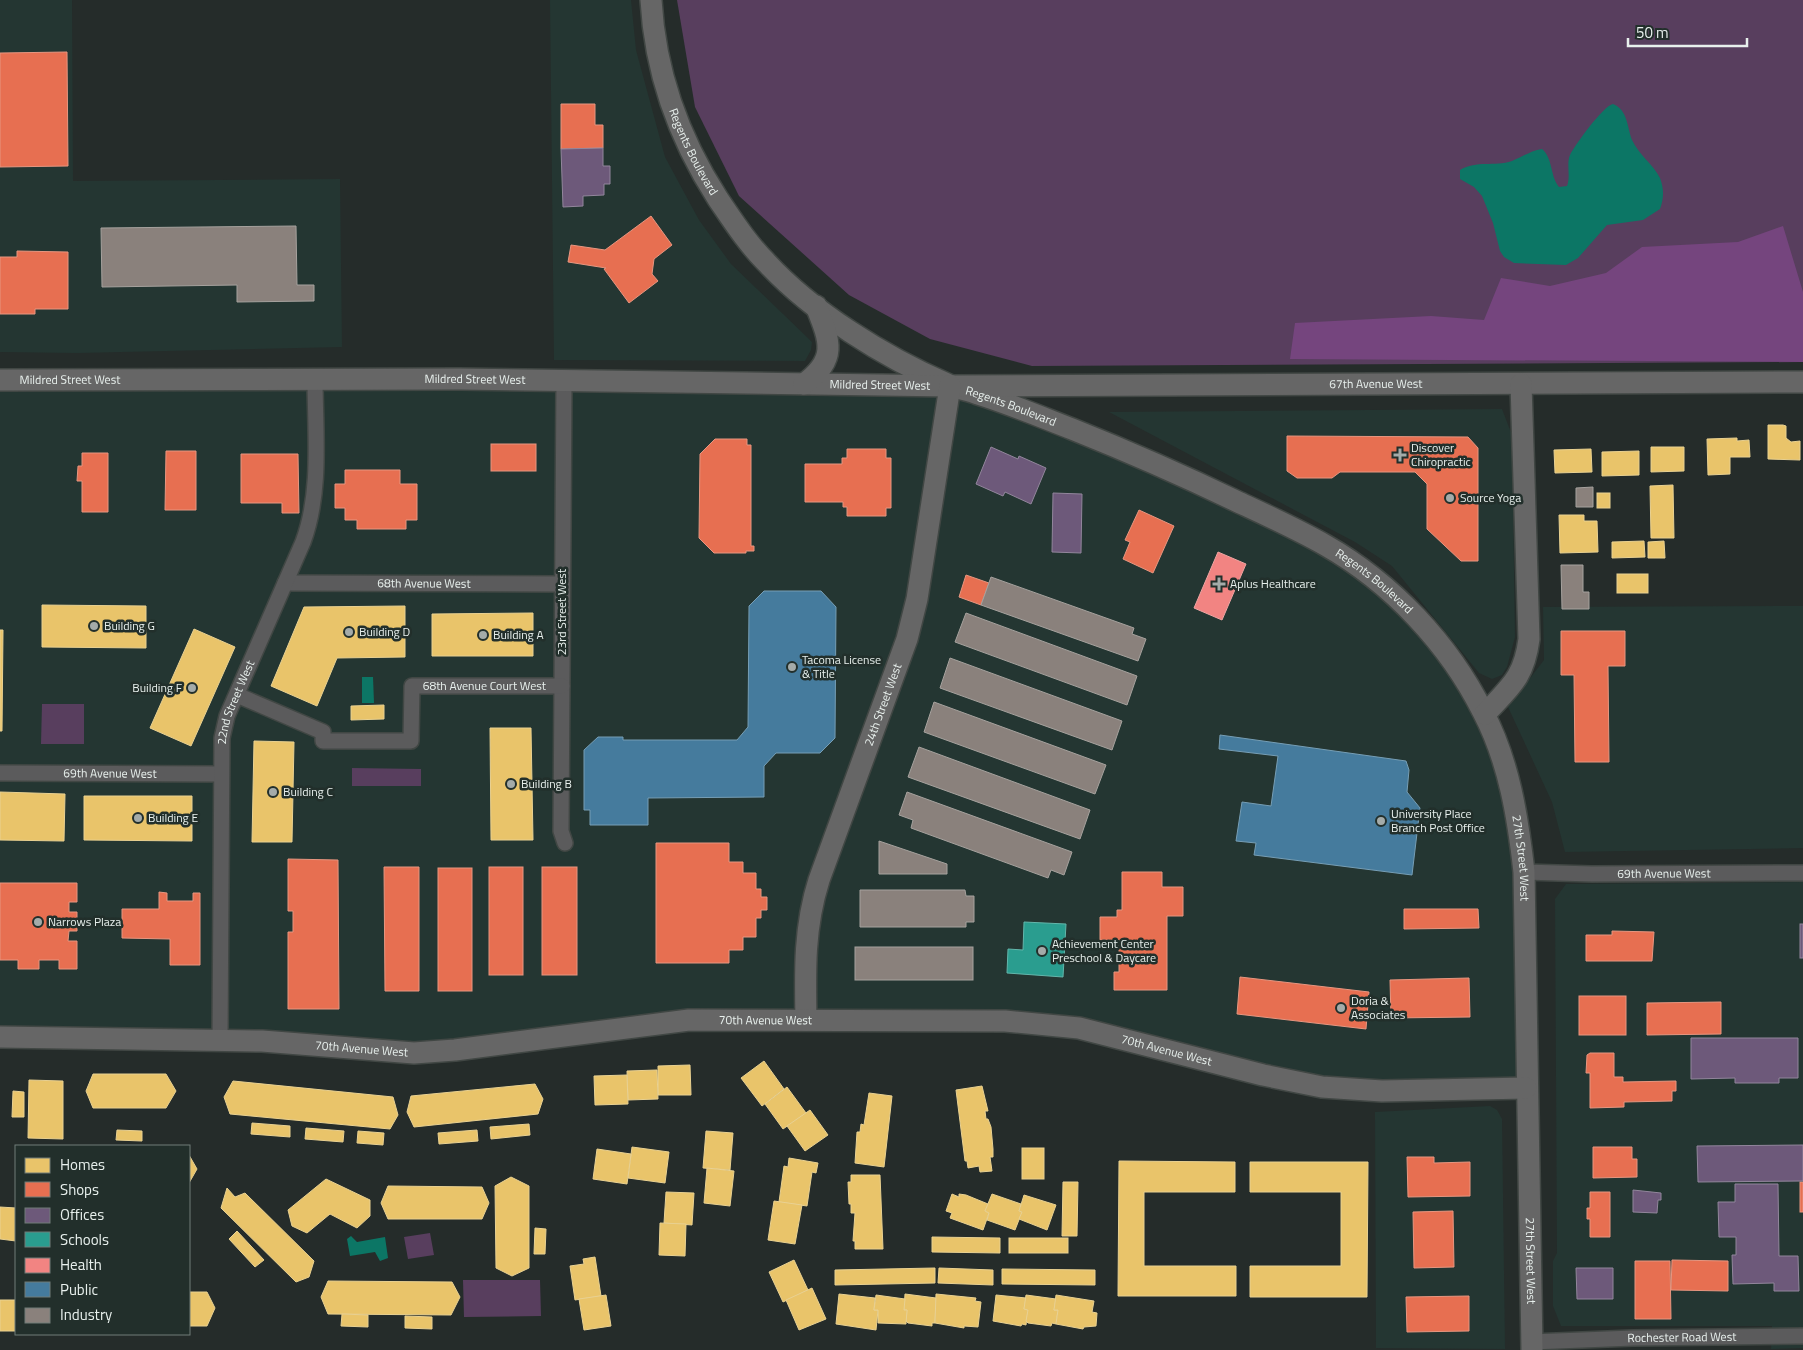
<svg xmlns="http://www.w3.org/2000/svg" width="1803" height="1350" viewBox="0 0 1803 1350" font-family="'Titillium Web',sans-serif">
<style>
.built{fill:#243632}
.green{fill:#583e5e}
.forest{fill:#75457e}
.water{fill:#0c7665}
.homes{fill:#e9c46a;stroke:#e9d191}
.shops{fill:#e76f51;stroke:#e79680}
.offices{fill:#6d597a;stroke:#92869c}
.schools{fill:#2a9d8f;stroke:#63b6ab}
.health{fill:#f28482;stroke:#efa4a2}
.public{fill:#457b9d;stroke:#769eb5}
.industry{fill:#8a817c;stroke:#a6a29e}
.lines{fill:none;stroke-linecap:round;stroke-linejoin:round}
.street-casing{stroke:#414744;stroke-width:18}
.secondary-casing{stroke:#414744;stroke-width:24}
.street{stroke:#5b5b5c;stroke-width:15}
.secondary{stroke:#666;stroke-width:21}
.poi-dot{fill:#a4aba9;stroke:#222f2b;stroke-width:2}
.labels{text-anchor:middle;stroke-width:5;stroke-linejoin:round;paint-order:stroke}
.street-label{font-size:12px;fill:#e8f0ed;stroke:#222f2b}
.poi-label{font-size:12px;fill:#e8f0ed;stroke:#222f2b;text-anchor:start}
</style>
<rect width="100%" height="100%" fill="#252c2a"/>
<g class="built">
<path d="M0,0H72L73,181L340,179L342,347L77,353L0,352Z"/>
<path d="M550,0H631L636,50L665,157L699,220L731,264L812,342L811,350L805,361L554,360Z"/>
<path d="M0,380L950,386L1326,546L1440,645L1512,794L1526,1088L1382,1091L1109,1035L709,1020L455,1050L0,1037Z"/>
<path d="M1502,409L1512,435L1515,637L1507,667L1502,675L1492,679L1479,673L1392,566L1355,542L1109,412Z"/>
<path d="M1803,606V848L1565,852L1552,802L1508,707L1544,660L1543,607Z"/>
<path d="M1803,882V1348L1771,1349L1772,1326H1561L1553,1306V1261L1557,1253L1555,899L1566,884Z"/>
<path d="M1490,1106L1497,1110L1502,1119L1505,1349L1376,1348L1375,1112Z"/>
</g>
<g class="green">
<path d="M677,0H1803V362L1032,366L930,339L849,295L739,196L695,107Z"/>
<path d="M42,704H84V744H41Z"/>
<path d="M352,768L421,769V786H352Z"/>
<path d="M430,1233L434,1255L408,1259L404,1237Z"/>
<path d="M463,1280H540L541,1316L464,1317Z"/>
</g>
<path class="forest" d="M1783,226L1803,292V362L1290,359L1295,323L1431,316L1484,320L1501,278L1550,286L1606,273L1642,247L1738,242Z"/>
<g class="water">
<path d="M1613,104C1628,110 1627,127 1632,140C1639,155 1653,164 1660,178C1664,189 1664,198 1660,209L1643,220L1607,225L1578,258L1566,265L1514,263L1504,257L1500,251L1493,223L1482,196L1474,187L1460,179V170C1477,160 1494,167 1512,161C1522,157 1530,151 1542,149C1553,158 1550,176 1559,187L1567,186C1571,176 1566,164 1570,155C1575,145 1603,106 1613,104Z"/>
<path d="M362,677H373L374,703H362Z"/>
<path d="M351,1236L357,1242L385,1237L388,1258L380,1261L375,1252L350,1256L347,1239Z"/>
</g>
<g class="homes">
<path d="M1768,425H1783L1786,426V438L1791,442L1800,441V460L1768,459Z"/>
<path d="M1737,438V441L1749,440L1750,457H1730V474L1708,475L1707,439Z"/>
<path d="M1651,447H1684V471L1651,472Z"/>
<path d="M1591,449L1592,472L1555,473L1554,450Z"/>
<path d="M1639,451V475L1602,476V452Z"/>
<path d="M1673,485L1674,538H1651L1650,486Z"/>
<rect x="1597" y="493" width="13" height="15"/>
<path d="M1559,515H1584V521H1597L1598,552L1560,553Z"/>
<path d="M1644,541L1645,557L1612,558V542Z"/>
<path d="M1664,541L1665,558H1648V542Z"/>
<rect x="1617" y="574" width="31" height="19"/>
<path d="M42,605L146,606V648L42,647Z"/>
<path d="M405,606V657L337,658L317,706L271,686L304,607Z"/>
<path d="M533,613V656H432V614Z"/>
<path d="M194,629L235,647L191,746L150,728Z"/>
<path d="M0,630H3L2,731H0Z"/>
<path d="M384,705V719L351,720V706Z"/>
<path d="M490,728H531L533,840H491Z"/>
<path d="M254,741L294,742L292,842H252Z"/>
<path d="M0,792L65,794L64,841L0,840Z"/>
<path d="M84,796H192V841L84,840Z"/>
<path d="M764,1061L784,1089L762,1106L741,1078Z"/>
<path d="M690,1065L691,1095H658V1066Z"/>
<path d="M657,1070L658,1099L628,1100L627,1071Z"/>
<path d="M93,1074H166L176,1091L166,1108H93L86,1091Z"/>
<path d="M627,1075L628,1104L595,1105L594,1076Z"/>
<path d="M29,1080L63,1081V1139L28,1138Z"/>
<path d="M233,1081L393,1097L398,1115L390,1129L230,1114L224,1097Z"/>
<path d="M535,1084L543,1099L538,1114L414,1127L407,1112L411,1096Z"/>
<path d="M982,1086L988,1111H985L986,1119H988L991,1127L993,1149V1157H990L992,1171L980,1172L979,1166L968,1168L967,1161H965L956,1090Z"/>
<path d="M787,1087L806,1113L783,1129L765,1104Z"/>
<path d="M13,1091L24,1092V1117H12Z"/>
<path d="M869,1093L892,1096L884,1167L855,1163L857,1132H860L861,1124L864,1125Z"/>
<path d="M810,1110L828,1135L805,1151L787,1126Z"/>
<path d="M252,1123L290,1126V1137L251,1134Z"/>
<path d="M529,1124L530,1135L491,1139L490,1127Z"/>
<path d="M306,1128L344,1131L343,1142L305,1139Z"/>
<path d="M117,1130L142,1131V1141L116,1140Z"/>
<path d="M477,1130L478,1141L439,1144L438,1133Z"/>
<path d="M358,1131L384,1133L383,1145L357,1143Z"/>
<path d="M706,1131L733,1133L730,1170L703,1168Z"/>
<path d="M632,1147L669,1152L665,1183L628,1178Z"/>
<rect x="1022" y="1148" width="22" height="31"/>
<path d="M597,1149L631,1154L627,1184L593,1179Z"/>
<path d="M189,1155L197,1169L189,1183Z"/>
<path d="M789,1158L818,1163L816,1173L812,1172L807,1206L779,1202L784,1166L788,1167Z"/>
<path d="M1119,1161L1235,1162V1192H1144V1266H1236V1296H1118Z"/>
<path d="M1250,1162H1368L1367,1297H1250V1266H1341V1192H1250Z"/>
<path d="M707,1168L734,1171L730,1206L704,1203Z"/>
<path d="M851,1175H880L883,1249H855V1241H853L855,1213H851V1204H849L848,1182H851Z"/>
<path d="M511,1177L529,1186V1268L512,1276L496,1268L495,1186Z"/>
<path d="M326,1179L370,1200V1216L357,1228L330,1214L307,1233L292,1226L288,1210Z"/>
<path d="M1063,1182H1078L1077,1236H1062Z"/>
<path d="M388,1186L482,1187L489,1203L482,1219H388L381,1203Z"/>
<path d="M227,1188L235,1197L245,1193L314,1261L309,1277L296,1282L221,1208Z"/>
<path d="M666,1192L694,1193L692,1225L664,1223Z"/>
<path d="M952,1194L959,1197V1194L966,1195L988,1204L985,1211L989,1213L983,1230L950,1218L952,1213L946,1211Z"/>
<path d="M992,1194L1021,1204L1019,1211L1022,1212L1015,1230L987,1220L989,1213L985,1211Z"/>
<path d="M1024,1195L1056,1205L1047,1230L1019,1219L1022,1212L1019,1211Z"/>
<path d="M774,1201L802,1205L795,1244L768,1240Z"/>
<path d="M0,1207L16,1208V1241L0,1239Z"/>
<path d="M660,1223L686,1224L685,1256L659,1255Z"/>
<path d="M535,1228L546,1229L545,1254H534Z"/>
<path d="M237,1231L264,1260L255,1267L229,1239Z"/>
<path d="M932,1237L1000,1238V1253L932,1252Z"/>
<rect x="1009" y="1238" width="59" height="15"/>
<path d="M595,1257L601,1296L575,1300L570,1266L584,1264L583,1259Z"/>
<path d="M794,1260L808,1290L783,1302L769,1272Z"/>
<path d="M935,1268V1283L835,1285V1270Z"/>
<path d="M939,1268L993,1270V1285L938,1283Z"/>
<path d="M1002,1269L1095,1270V1285L1002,1284Z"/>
<path d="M328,1281L452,1282L460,1297L451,1315L328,1314L321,1297Z"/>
<path d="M812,1288L826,1319L799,1330L786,1300Z"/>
<path d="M189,1292H207L215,1308L207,1326H189Z"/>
<path d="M839,1294L875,1298L874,1310H878L876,1330L836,1324Z"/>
<path d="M905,1294L936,1298L935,1323H932V1326L908,1323L906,1321L907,1310H904Z"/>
<path d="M936,1294L976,1298L975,1301L981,1302L978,1327L964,1326V1328L935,1323Z"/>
<path d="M606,1295L611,1326L584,1330L579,1299Z"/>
<path d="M876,1295L905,1299L904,1310H907L906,1324L878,1323V1310H874Z"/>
<path d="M996,1295L1026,1298L1024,1309L1028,1310L1026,1325L1022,1324L1021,1326L993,1321Z"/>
<path d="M1026,1295L1056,1299L1054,1310H1058L1056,1324L1052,1323L1051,1326L1028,1323L1026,1321L1028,1310L1024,1309Z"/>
<path d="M1056,1295L1094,1301L1092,1312L1097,1313L1096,1326L1084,1327L1083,1329L1056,1324L1058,1310H1054Z"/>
<rect x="0" y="1300" width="16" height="31"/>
<path d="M342,1314L368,1315V1327L341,1326Z"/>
<path d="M405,1316L432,1317V1329L405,1328Z"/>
</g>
<g class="shops">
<path d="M67,52L68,166L0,167V53Z"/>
<path d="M561,104H595V125H603V148L561,149Z"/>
<path d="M651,216L672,245L654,259L652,274L658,281L629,303L604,269L606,268L568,262L571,245L605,250Z"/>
<path d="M17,251L68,252V309H35V314H0V257H17Z"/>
<path d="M1287,436L1468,437L1478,448V561H1461L1427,529V484L1415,472H1340L1332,478H1297L1287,471Z"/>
<path d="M715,439H747V445H751V546H754V551H746V553H714L699,538L700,454Z"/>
<rect x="491" y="444" width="45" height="27"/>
<path d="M847,449H886V458H891V508H886V516H847V507H843V502H805V464H842V458H847Z"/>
<path d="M166,451H196V510H165Z"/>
<path d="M82,453H108V512H82V481H77L78,466H82Z"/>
<path d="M241,454H298L299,513H282V503H241Z"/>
<path d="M345,470H400V484H417V520H406V529H357V520H345V508H335V484H345Z"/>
<path d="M1139,510L1174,526L1153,573L1123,559L1130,542L1125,540Z"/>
<path d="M966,575L989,583L981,605L959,597Z"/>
<path d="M1561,631H1625V666H1608L1609,762H1575L1574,675H1561Z"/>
<path d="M656,843H729V862H743V873H756V889H761V897H767V910H761V918H756V937H743V950H729V963H656Z"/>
<path d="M288,859L338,860L339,1009H288V932H293V911H288Z"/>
<path d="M384,867H419V991H385Z"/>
<rect x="489" y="867" width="34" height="108"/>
<rect x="542" y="867" width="35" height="108"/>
<rect x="438" y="868" width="34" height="123"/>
<path d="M1122,872H1162V887H1183V916H1167V990H1114V972H1119V940H1100V917H1117V910H1122Z"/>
<path d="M0,883H77V902H69V912H77V931H69L68,941H77V969H59V960H39V969H18V960H0Z"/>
<path d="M159,892L167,893V901H193V893H200V965H170V939L122,938V909H159Z"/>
<path d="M1404,909H1478L1479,928L1404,929Z"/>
<path d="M1612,931L1654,932L1652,961H1586V935H1612Z"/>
<path d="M1240,977L1369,992L1366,1029L1237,1014Z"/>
<path d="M1469,978L1470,1017L1391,1018L1390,980Z"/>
<rect x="1579" y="996" width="47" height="39"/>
<path d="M1721,1002V1034L1647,1035V1003Z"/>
<path d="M1590,1053H1614V1077H1623V1082L1676,1081V1091H1672V1101L1624,1102V1107L1590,1108V1073H1586L1587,1055Z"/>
<path d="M1593,1147H1632V1159H1637V1177L1593,1178Z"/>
<path d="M1407,1157H1434V1163L1470,1162V1196L1408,1197Z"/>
<rect x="1800" y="1182" width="3" height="30"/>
<path d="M1590,1192H1610V1237H1590V1219H1587V1208H1590Z"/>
<path d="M1453,1211L1454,1267L1414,1268L1413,1212Z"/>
<path d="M1672,1260L1728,1261V1291L1671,1290Z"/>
<path d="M1635,1261H1670L1671,1319H1635Z"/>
<path d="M1469,1296V1331L1407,1332L1406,1297Z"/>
</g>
<g class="offices">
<path d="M603,148V166H610V184H604V195L583,196V206L563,207L561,149Z"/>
<path d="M991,447L1018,459L1019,456L1046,468L1031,504L1005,492L1003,496L976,484Z"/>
<path d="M1053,493L1082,494L1081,553L1052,552Z"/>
<rect x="1800" y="924" width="3" height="34"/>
<path d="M1691,1038H1798V1078H1779V1083H1735V1078L1691,1079Z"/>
<path d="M1803,1145V1181L1698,1182L1697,1146Z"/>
<path d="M1735,1184H1778L1779,1256H1798L1799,1291H1774V1283L1733,1284L1732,1255H1736V1237H1719L1718,1202H1735Z"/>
<path d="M1633,1190L1661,1193V1200H1658L1657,1213L1633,1212Z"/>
<path d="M1576,1268H1613V1299H1577Z"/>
</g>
<path class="schools" d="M1024,922L1066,924L1063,977L1007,973L1008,949L1023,950Z"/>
<path class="health" d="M1218,552L1246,564L1222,620L1194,608Z"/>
<g class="public">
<path d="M764,591H821L836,607L835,738L820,753H776L764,766V797L648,798V825H590V810H584V750L598,737H623V740H737L748,727L749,606Z"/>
<path d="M1220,735L1406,761L1409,770L1407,792L1420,808L1412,875L1254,855L1256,843L1236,841L1242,802L1271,806L1278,756L1219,749Z"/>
</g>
<g class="industry">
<path d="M296,226L297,285H314V301L237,302V285L102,287L101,228Z"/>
<path d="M1593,487V507H1576V488Z"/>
<path d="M1561,565H1583V592H1589V609H1562Z"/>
<path d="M991,577L1134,628L1132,634L1146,639L1138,661L981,605Z"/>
<path d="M966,613L1137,676L1127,705L955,642Z"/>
<path d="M950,658L1122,721L1112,750L940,688Z"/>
<path d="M934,702L1106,765L1095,794L924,732Z"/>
<path d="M919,747L1090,810L1080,839L908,777Z"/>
<path d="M907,792L1072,852L1064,875L1051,870L1048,878L911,828L913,820L899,815Z"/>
<path d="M879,841L947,864V874H879Z"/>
<path d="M860,890H965L966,896H974V922H966V927H860Z"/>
<rect x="855" y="947" width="118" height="33"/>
</g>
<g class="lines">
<g class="street-casing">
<g id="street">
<path d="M564,381L561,831L565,843"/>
<path id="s1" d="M285,583L562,584"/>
<path id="s2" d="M237,695L323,732V741H411L412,686H562"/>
<path id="s3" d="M0,773L221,774"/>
<path id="s4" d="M1524,872L1592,874L1803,873"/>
<path id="s5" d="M220,1040L222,738L227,716L303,542C322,491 315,431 315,378"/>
<path id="s6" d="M1531,1342L1633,1338L1803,1336"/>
</g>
</g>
<g class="secondary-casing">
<g id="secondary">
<path id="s7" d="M651,0C655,73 678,137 718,199C733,221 747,243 766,262C812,312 884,357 947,384C957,389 968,390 978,394C1010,404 1041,417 1072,429C1127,451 1182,475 1236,501C1266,515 1297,529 1325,545C1392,583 1449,644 1483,712C1509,761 1518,818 1524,872L1532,1350"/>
<path id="s8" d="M0,380L460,379L950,386L1803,382"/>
<path d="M804,384C838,359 830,341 816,306"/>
<path d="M1485,714C1510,687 1524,678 1529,639L1521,384"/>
<path id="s9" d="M806,1020C805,971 804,927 819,880L907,639L917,599L950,386"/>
<path id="s10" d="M0,1037L262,1041L414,1053L455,1050L689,1020L1005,1021L1079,1028L1263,1075L1322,1087L1382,1091L1526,1088"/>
</g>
</g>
<use href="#street" class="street"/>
<use href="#secondary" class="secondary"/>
</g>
<g class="poi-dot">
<path d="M1397.5 447.5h5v5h5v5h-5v5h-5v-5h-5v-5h5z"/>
<circle cx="1450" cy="498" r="5"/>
<path d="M1216.5 576.5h5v5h5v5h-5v5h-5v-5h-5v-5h5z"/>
<circle cx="94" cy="626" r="5"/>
<circle cx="349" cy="632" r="5"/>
<circle cx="483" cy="635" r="5"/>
<circle cx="792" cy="667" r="5"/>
<circle cx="192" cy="688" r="5"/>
<circle cx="511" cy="784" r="5"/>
<circle cx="273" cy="792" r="5"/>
<circle cx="138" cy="818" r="5"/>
<circle cx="1381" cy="821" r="5"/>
<circle cx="38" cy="922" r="5"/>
<circle cx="1042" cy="951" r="5"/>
<circle cx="1341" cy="1008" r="5"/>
</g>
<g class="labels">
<g class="street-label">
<text dy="4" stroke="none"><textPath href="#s7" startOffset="159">Regents Boulevard</textPath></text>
<text dy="4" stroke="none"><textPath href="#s8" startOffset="475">Mildred Street West</textPath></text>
<text dy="4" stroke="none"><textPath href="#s8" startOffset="70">Mildred Street West</textPath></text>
<text dy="4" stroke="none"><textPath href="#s8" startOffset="1376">67th Avenue West</textPath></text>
<text dy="4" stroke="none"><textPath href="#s8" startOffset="880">Mildred Street West</textPath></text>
<text dy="4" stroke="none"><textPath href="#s7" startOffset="579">Regents Boulevard</textPath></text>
<text dy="4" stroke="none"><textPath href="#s7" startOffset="984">Regents Boulevard</textPath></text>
<text dy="4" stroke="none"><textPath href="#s1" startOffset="139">68th Avenue West</textPath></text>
<text transform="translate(562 612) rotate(-90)" y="4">23rd Street West</text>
<text dy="4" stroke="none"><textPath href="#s2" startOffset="318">68th Avenue Court West</textPath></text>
<text dy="4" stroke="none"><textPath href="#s5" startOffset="340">22nd Street West</textPath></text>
<text dy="4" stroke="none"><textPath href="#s9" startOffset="328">24th Street West</textPath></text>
<text dy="4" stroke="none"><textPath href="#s3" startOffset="110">69th Avenue West</textPath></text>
<text dy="4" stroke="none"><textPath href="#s7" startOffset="1308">27th Street West</textPath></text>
<text dy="4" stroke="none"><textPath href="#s4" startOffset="140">69th Avenue West</textPath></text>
<text dy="4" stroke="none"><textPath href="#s10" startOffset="768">70th Avenue West</textPath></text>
<text dy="4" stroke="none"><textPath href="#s10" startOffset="362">70th Avenue West</textPath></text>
<text dy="4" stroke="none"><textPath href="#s10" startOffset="1172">70th Avenue West</textPath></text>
<text dy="4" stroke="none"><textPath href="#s7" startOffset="1711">27th Street West</textPath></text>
<text dy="4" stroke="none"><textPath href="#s6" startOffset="151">Rochester Road West</textPath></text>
</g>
<g class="poi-label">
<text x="1411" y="452">Discover<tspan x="1411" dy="14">Chiropractic</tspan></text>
<text x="1460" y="502">Source Yoga</text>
<text x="1230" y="588">Aplus Healthcare</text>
<text x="104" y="630">Building G</text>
<text x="359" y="636">Building D</text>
<text x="493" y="639">Building A</text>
<text x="802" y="664">Tacoma License<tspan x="802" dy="14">&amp; Title</tspan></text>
<text x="182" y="692" text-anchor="end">Building F</text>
<text x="521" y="788">Building B</text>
<text x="283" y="796">Building C</text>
<text x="1391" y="818">University Place<tspan x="1391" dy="14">Branch Post Office</tspan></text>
<text x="148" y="822">Building E</text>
<text x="48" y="926">Narrows Plaza</text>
<text x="1052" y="948">Achievement Center<tspan x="1052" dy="14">Preschool &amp; Daycare</tspan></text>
<text x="1351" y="1005">Doria &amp;<tspan x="1351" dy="14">Associates</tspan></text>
</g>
</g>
<rect x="15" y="1145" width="175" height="190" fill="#222f2b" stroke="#717c79"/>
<rect x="25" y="1158" width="25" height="15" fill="#e9c46a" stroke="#717c79"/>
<text x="60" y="1170" font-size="15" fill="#e8f0ed">Homes</text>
<rect x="25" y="1182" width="25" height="15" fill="#e76f51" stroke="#717c79"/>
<text x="60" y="1195" font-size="15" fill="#e8f0ed">Shops</text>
<rect x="25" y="1208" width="25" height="15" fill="#6d597a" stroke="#717c79"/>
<text x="60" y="1220" font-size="15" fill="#e8f0ed">Offices</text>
<rect x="25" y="1232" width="25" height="15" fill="#2a9d8f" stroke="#717c79"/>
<text x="60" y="1245" font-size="15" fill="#e8f0ed">Schools</text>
<rect x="25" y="1258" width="25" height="15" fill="#f28482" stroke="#717c79"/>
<text x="60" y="1270" font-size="15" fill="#e8f0ed">Health</text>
<rect x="25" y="1282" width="25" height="15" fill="#457b9d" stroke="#717c79"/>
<text x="60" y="1295" font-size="15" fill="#e8f0ed">Public</text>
<rect x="25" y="1308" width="25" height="15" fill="#8a817c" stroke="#717c79"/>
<text x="60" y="1320" font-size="15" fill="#e8f0ed">Industry</text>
<path d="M1628 38v8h119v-8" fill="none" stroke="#e8f0ed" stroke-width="2.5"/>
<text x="1636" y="38" font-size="15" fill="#e8f0ed" stroke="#222f2b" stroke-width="4" paint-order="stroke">50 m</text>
</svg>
